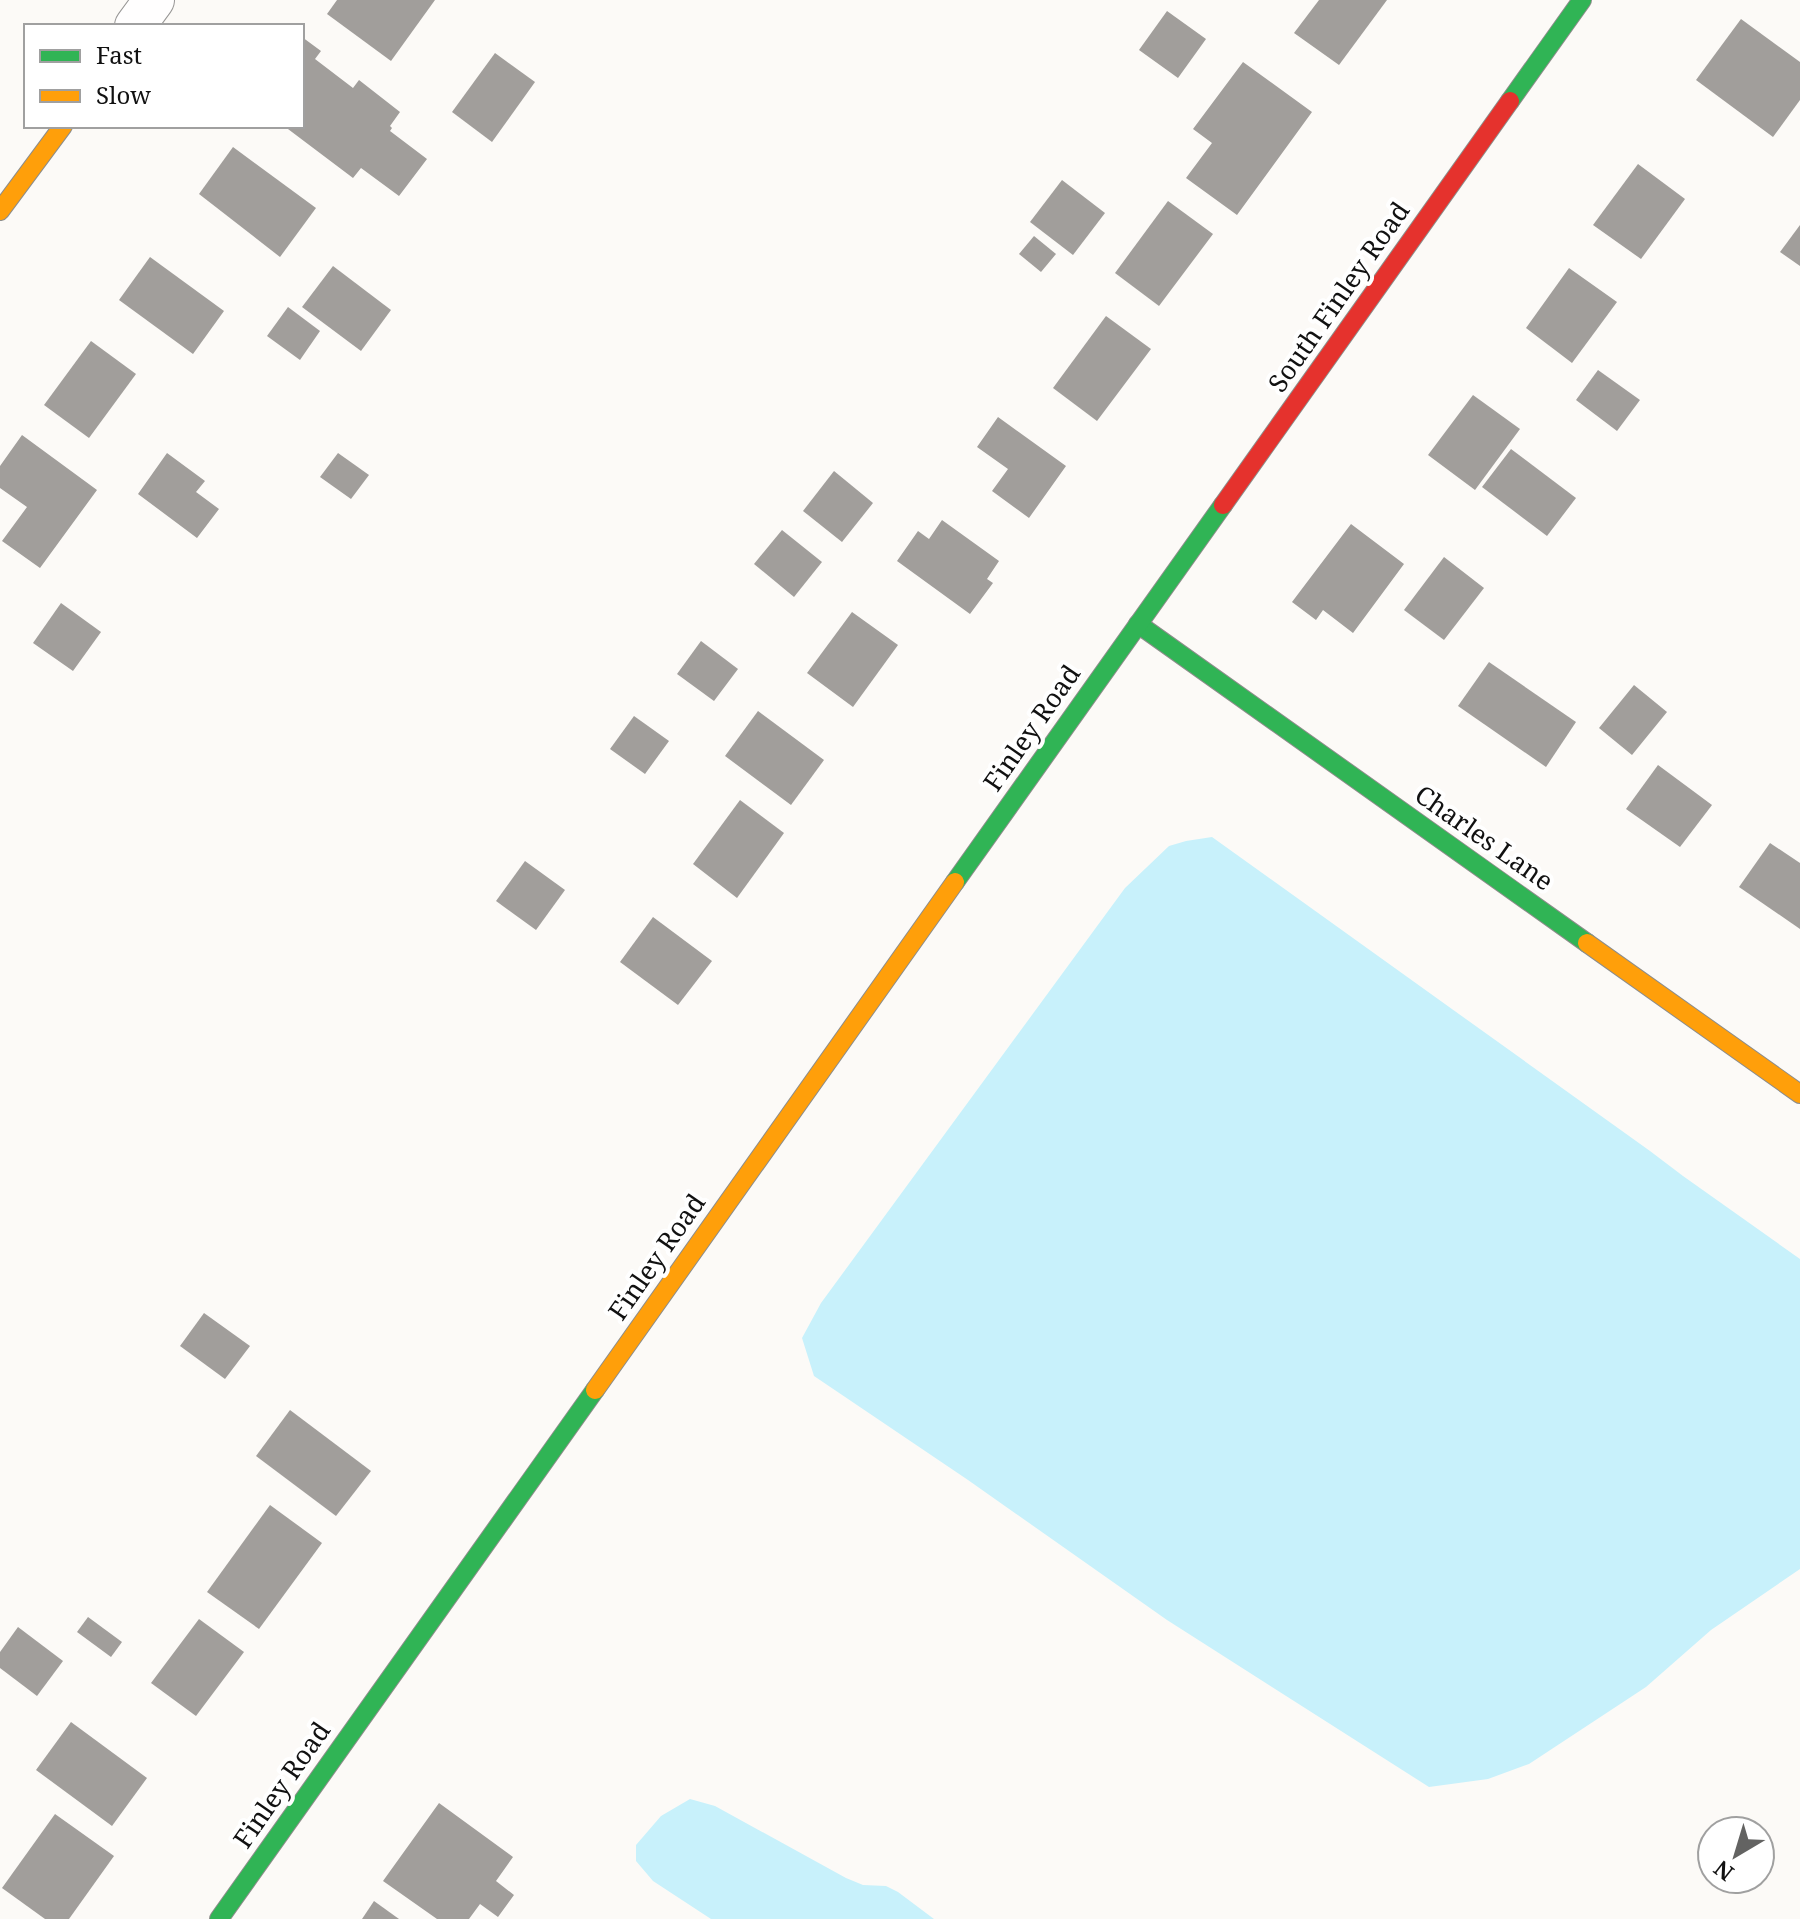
<svg xmlns="http://www.w3.org/2000/svg" width="1800" height="1919" viewBox="0 0 1800 1919" font-family="'Noto Serif',serif">
<style>
.water{fill:#c8f1fb}
.building{fill:#a19e9b}
.lines{fill:none;stroke-linecap:round;stroke-linejoin:round}
.street-casing{stroke:#979695;stroke-width:42}
.fast-casing{stroke:#8d8d8b;stroke-width:20}
.slow-casing{stroke:#8d8d8b;stroke-width:20}
.jam-casing{stroke:#8d8d8b;stroke-width:20}
.street{stroke:#fffefe;stroke-width:40}
.fast{stroke:#30b455;stroke-width:18}
.slow{stroke:#ff9f0a;stroke-width:18}
.jam{stroke:#e5322d;stroke-width:18}
.labels{text-anchor:middle;stroke-width:8;stroke-linejoin:round;paint-order:stroke}
.street-label{font-size:26px;fill:#111;stroke:#fff}
</style>
<rect width="100%" height="100%" fill="#fcfaf7"/>
<g class="water">
<path d="M1212,837L1650,1151L1683,1176L1800,1259V1569L1711,1630L1646,1687L1529,1764L1488,1779L1429,1787L1167,1620L968,1480L814,1376L802,1338L821,1303L1125,888L1169,846L1186,841Z"/>
<path d="M690,1799L715,1806L846,1878L863,1885L886,1886L898,1892L934,1919H711L653,1881L636,1861V1845L661,1816Z"/>
</g>
<g class="building">
<path d="M337,0H435L391,61L327,14Z"/>
<path d="M1319,0H1387L1339,65L1294,33Z"/>
<path d="M1167,11L1206,39L1178,78L1139,50Z"/>
<path d="M1741,19L1800,62V100L1773,137L1696,80Z"/>
<path d="M302,37L321,51L315,59L353,88L359,80L400,112L390,126L392,128L390,131L427,159L399,196L361,168L353,178L284,126H302Z"/>
<path d="M495,53L535,82L492,142L452,112Z"/>
<path d="M1243,62L1312,112L1237,215L1186,178L1212,143L1193,129Z"/>
<path d="M233,147L316,208L280,257L199,194Z"/>
<path d="M1638,164L1685,199L1641,259L1593,225Z"/>
<path d="M1062,180L1105,213L1073,255L1030,222Z"/>
<path d="M1168,201L1213,234L1159,306L1115,273Z"/>
<path d="M1800,225V266L1780,252Z"/>
<path d="M1034,236L1056,254L1041,272L1019,254Z"/>
<path d="M150,257L224,311L193,354L119,300Z"/>
<path d="M333,266L391,310L361,351L302,307Z"/>
<path d="M1569,268L1617,302L1572,363L1526,328Z"/>
<path d="M288,307L320,331L300,360L267,336Z"/>
<path d="M1106,316L1151,349L1097,421L1053,388Z"/>
<path d="M91,341L136,374L89,438L44,405Z"/>
<path d="M1598,370L1640,400L1617,431L1576,400Z"/>
<path d="M1473,395L1520,429L1475,490L1428,455Z"/>
<path d="M998,417L1066,466L1029,518L992,491L1008,469L977,447Z"/>
<path d="M22,435L97,490L40,568L2,541L27,507L0,488V466Z"/>
<path d="M1511,449L1576,498L1547,536L1482,487Z"/>
<path d="M167,453L205,481L196,492L219,509L197,538L138,494Z"/>
<path d="M338,453L369,475L351,499L320,477Z"/>
<path d="M834,471L873,503L842,542L803,511Z"/>
<path d="M942,520L999,561L987,579L993,583L970,614L897,561L918,531L929,539Z"/>
<path d="M1351,524L1404,564L1353,633L1323,610L1316,620L1292,602Z"/>
<path d="M782,530L822,562L794,597L754,564Z"/>
<path d="M1444,557L1484,588L1444,640L1404,610Z"/>
<path d="M61,603L101,632L73,671L33,643Z"/>
<path d="M852,612L898,645L853,707L807,673Z"/>
<path d="M701,641L738,669L714,701L677,674Z"/>
<path d="M1489,662L1576,722L1546,767L1458,706Z"/>
<path d="M1634,685L1667,712L1632,755L1599,728Z"/>
<path d="M758,711L824,760L791,805L725,756Z"/>
<path d="M634,716L669,741L645,774L610,749Z"/>
<path d="M1658,765L1712,805L1680,847L1626,809Z"/>
<path d="M740,800L784,833L737,898L693,864Z"/>
<path d="M1770,843L1800,863V929L1739,887Z"/>
<path d="M525,861L565,890L536,930L496,901Z"/>
<path d="M653,917L712,961L678,1005L620,962Z"/>
<path d="M204,1313L250,1346L225,1379L180,1346Z"/>
<path d="M290,1410L371,1471L336,1516L256,1456Z"/>
<path d="M270,1505L322,1543L259,1629L207,1592Z"/>
<path d="M88,1617L122,1642L111,1657L77,1632Z"/>
<path d="M199,1619L244,1652L196,1716L151,1683Z"/>
<path d="M18,1627L63,1661L37,1696L0,1668V1652Z"/>
<path d="M71,1722L147,1778L112,1826L36,1770Z"/>
<path d="M439,1803L513,1857L496,1881L514,1895L498,1917L480,1904L469,1919H437L383,1881Z"/>
<path d="M55,1814L114,1856L69,1919H45L2,1888Z"/>
<path d="M374,1901L399,1919H362Z"/>
</g>
<g class="lines">
<g class="street-casing">
<path id="street" d="M135,26L154,0"/>
</g>
<g class="fast-casing">
<g id="fast">
<path d="M1510,101L1582,0"/>
<path d="M1138,624L1587,943"/>
<path d="M955,882L1223,505"/>
<path d="M219,1919L595,1390"/>
</g>
</g>
<g class="slow-casing">
<g id="slow">
<path d="M0,211L63,126"/>
<path d="M1587,943L1800,1094"/>
<path d="M595,1390L955,882"/>
</g>
</g>
<g class="jam-casing">
<path id="jam" d="M1223,505L1510,101"/>
</g>
<use href="#street" class="street"/>
<use href="#fast" class="fast"/>
<use href="#slow" class="slow"/>
<use href="#jam" class="jam"/>
</g>
<g class="labels">
<g class="street-label">
<text transform="translate(1339 297) rotate(-55)" y="9">South Finley Road</text>
<text transform="translate(1032 728) rotate(-55)" y="9">Finley Road</text>
<text transform="translate(1484 838) rotate(35)" y="9">Charles Lane</text>
<text transform="translate(657 1257) rotate(-55)" y="9">Finley Road</text>
<text transform="translate(282 1785) rotate(-55)" y="9">Finley Road</text>
</g>
</g>
<rect x="24" y="24" width="280" height="104" fill="#ffffff" stroke="#a0a0a0" stroke-width="2"/>
<rect x="40" y="50" width="40" height="12" fill="#30b455" stroke="#a0a0a0" stroke-width="2"/>
<text x="96" y="64" font-size="24" fill="#111111">Fast</text>
<rect x="40" y="90" width="40" height="12" fill="#ff9f0a" stroke="#a0a0a0" stroke-width="2"/>
<text x="96" y="104" font-size="24" fill="#111111">Slow</text>
<g transform="translate(1736 1855) rotate(218)"><circle r="38" fill="#ffffff" stroke="#a0a0a0" stroke-width="2"/>
<path d="M0-6L14 30L0 20L-14 30Z" fill="#636362"/>
<text y="-12" font-size="22" font-weight="bold" text-anchor="middle" fill="#111111">N</text>
</g>
</svg>
